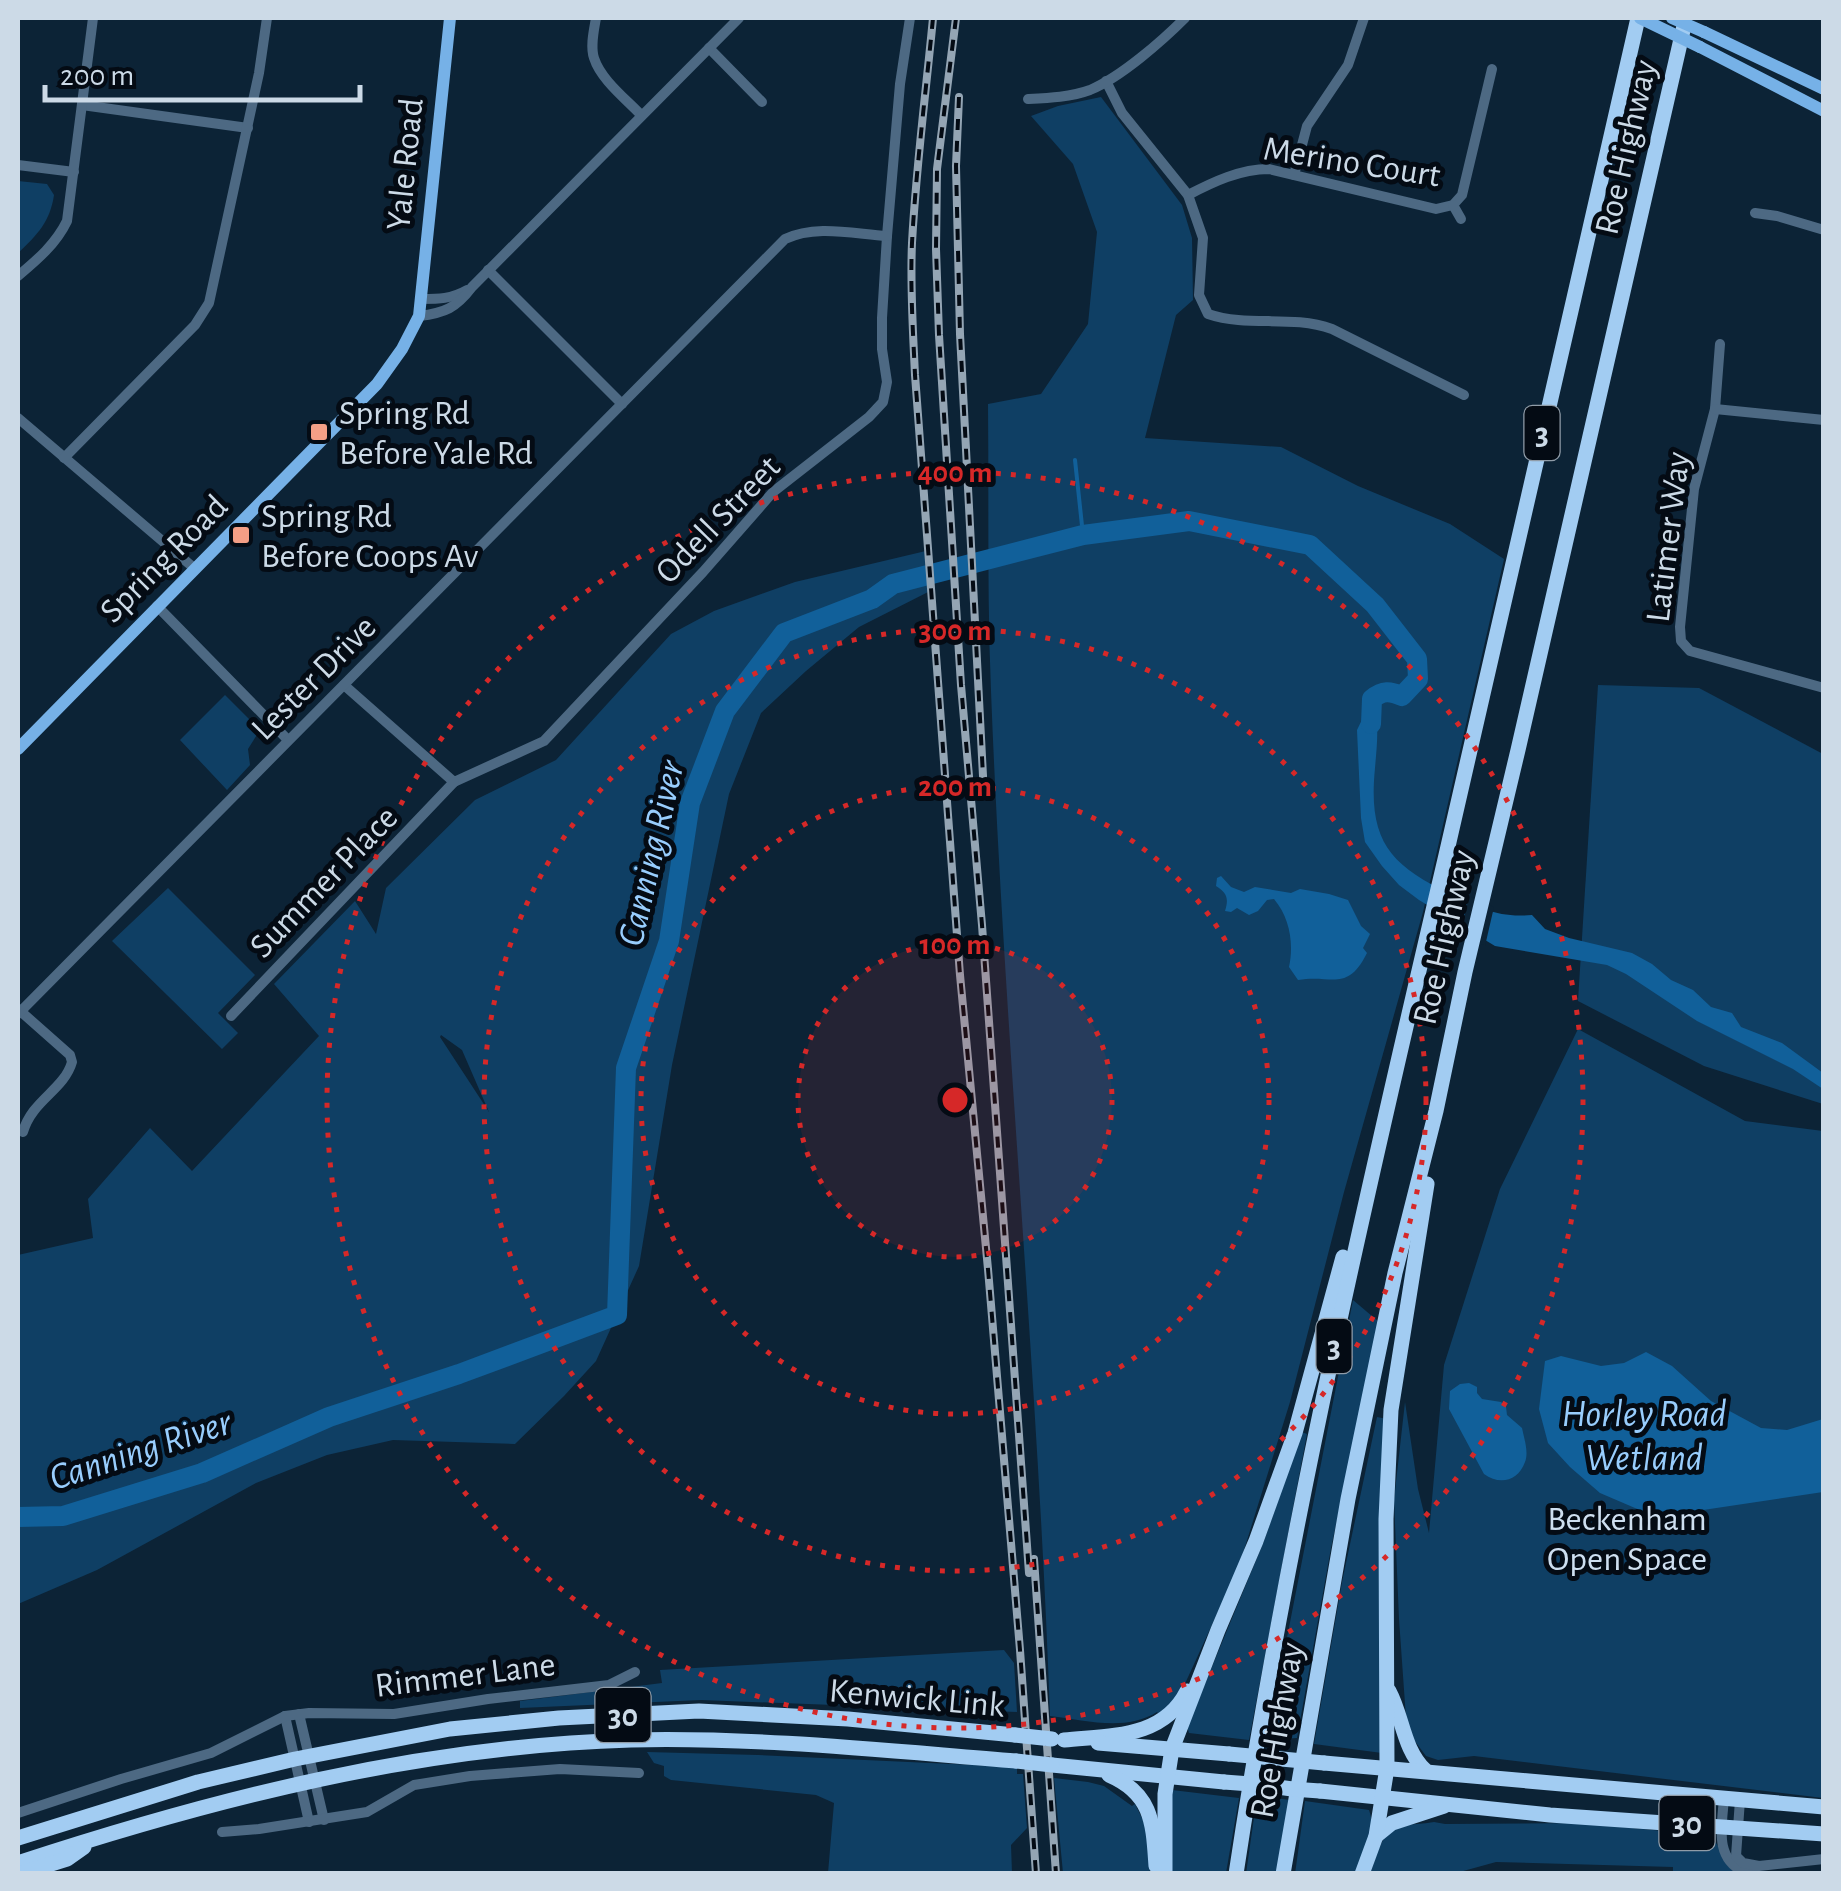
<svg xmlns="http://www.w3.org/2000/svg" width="1841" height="1891" viewBox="0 0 1841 1891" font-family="'Alegreya Sans',sans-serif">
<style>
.green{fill:#0f3f64;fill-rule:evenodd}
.water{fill:#11609a}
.pier{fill:#0c2336}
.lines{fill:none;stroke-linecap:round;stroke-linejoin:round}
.stream{stroke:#11609a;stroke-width:4}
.river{stroke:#11609a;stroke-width:20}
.minor{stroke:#4d6983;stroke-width:10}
.major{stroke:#76b1e7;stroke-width:12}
.highway{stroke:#a2ccf2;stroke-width:15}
.rail-casing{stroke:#94a5b4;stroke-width:8}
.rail{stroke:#040b14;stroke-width:4;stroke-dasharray:11;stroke-linecap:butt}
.major-bridge{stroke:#76b1e7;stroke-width:12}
.highway-bridge{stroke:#a2ccf2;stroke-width:15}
.ring{fill:none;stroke:#d62828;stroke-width:5;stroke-dasharray:5 10}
.poi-dot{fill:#f49f86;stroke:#040b14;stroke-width:4}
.labels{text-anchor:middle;stroke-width:10;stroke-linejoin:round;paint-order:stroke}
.shield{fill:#040b14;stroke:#909ca8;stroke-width:2.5}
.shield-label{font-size:32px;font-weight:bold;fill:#ccdae7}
.street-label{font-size:35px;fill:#ccdae7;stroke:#040b14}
.poi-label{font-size:35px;fill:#ccdae7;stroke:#040b14;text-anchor:start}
.park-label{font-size:35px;fill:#cedff0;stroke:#040b14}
.water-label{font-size:38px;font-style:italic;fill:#98cdfd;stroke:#040b14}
.centre{fill:#d62828;stroke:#040b14;stroke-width:5}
.ring-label{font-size:30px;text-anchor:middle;font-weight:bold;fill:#d62828;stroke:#040b14;stroke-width:10;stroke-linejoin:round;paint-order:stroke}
</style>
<rect width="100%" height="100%" fill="#0c2336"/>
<g class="green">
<path d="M1101,97L1182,205L1192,238L1193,300L1176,315L1145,438L1281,447L1358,486L1450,524L1504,559L1423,912L1344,1192L1290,1402L1239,1566L1183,1688L1161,1716L1157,1712C1125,1732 1085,1720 1050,1716C1038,1374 1004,1033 991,691C987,595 989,499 988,404L1041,394L1088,324L1097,232L1073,164L1031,116L1058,106Z"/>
<path d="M18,181L47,184L54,195C50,222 37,235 18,253Z"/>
<path d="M930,550L934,589L859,627L806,671L761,713L729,794L672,1065L639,1266L596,1361L564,1396L515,1444L393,1440L327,1455L256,1483L97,1570L18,1604V1255L93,1238L88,1199L150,1128L192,1171L319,1036L274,984L355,901L376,934L386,888L475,800L556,760L671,634L714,611L795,582ZM441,1035L462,1050L489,1112L440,1037Z"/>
<path d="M1598,685L1699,688L1823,754V1104L1704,1066L1578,1001Z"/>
<path d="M225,695L260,730L248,749L250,765L227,790L180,740Z"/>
<path d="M168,888L255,975L218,1013L238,1033L222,1049L112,941Z"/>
<path d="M1578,1029L1745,1121L1823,1131V1798L1474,1756L1438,1760L1426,1756L1414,1740L1406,1718L1399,1619L1394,1500L1405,1402L1418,1489L1429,1533L1444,1365L1500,1189Z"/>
<path d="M1353,1300L1379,1322L1331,1548L1297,1738L1267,1740Z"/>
<path d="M1377,1417L1387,1419L1382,1753L1314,1744L1342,1582Z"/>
<path d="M1302,1432L1307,1434L1249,1740L1189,1733L1187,1727L1264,1541Z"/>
<path d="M1004,1650L1014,1663L1017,1712L701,1700L520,1708V1701L662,1683L660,1670Z"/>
<path d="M647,1752L758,1755L1017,1767V1774H1023L1027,1828L1011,1845L1012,1873H828L834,1803L816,1795L671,1780L664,1776V1766L654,1763Z"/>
<path d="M1054,1778L1088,1782L1104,1786L1132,1806L1135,1804L1148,1830L1150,1873H1063Z"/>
<path d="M1172,1790L1239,1798L1226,1873L1169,1874Z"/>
<path d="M1257,1796L1290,1800L1277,1873L1246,1874Z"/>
<path d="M1305,1801L1369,1810C1377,1831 1365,1853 1358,1873L1295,1874Z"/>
<path d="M1434,1822L1445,1824L1580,1823L1704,1835C1705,1835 1715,1842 1716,1843C1724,1854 1722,1864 1736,1873H1673V1867L1496,1862L1456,1873L1370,1874C1376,1858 1382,1829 1400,1826C1411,1824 1423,1824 1434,1822Z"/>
</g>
<g class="water">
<path d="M1372,699C1380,721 1377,744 1375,768C1368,839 1388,865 1451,894C1482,908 1497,918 1532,915L1545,929L1569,938L1632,953L1652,964L1671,980L1693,990L1711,1007L1732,1013L1741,1027L1782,1043L1823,1073V1089L1793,1069L1697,1021L1626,974L1607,965L1495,946L1419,900L1399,885L1382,866L1365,842L1361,818L1357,730Z"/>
<path d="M1221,876L1231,887L1244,892L1255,887L1291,893L1300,889L1329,894L1348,900L1361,926L1370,934L1363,948L1367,953C1347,993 1332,974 1298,980L1289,967C1294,944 1290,918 1274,899L1267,900L1258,911L1249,915L1237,908L1231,912L1225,911C1229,898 1227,893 1216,886L1217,878Z"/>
<path d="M1646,1352L1672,1366L1711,1401L1761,1428L1787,1430L1823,1419V1492L1683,1513L1649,1514L1600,1493L1570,1467L1548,1443L1539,1409L1545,1361L1561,1356L1601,1366L1624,1363Z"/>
<path d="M1469,1383L1477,1387V1393L1482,1399L1501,1402L1506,1407L1507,1415L1522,1428C1524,1438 1529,1452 1525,1462C1518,1482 1499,1485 1484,1474L1449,1409L1450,1391L1460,1384Z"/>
</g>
<path class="pier" d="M1469,896L1494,907L1485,946L1461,931Z"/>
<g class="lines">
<path class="stream" d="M1075,460L1083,535"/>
<path class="river" d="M18,1517L63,1516L202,1473L329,1417L459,1374L617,1315L626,1068L669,941L690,803L725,711L784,633L872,599L893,584L1083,535L1189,521L1310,545L1375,605L1417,659L1418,679L1402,696C1390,691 1383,690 1372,699L1371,724"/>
<g class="minor">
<path d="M596,18C594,30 590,46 594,58C601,80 626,99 641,115"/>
<path d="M709,48L762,102"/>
<path d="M1106,81L1122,113L1188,195L1203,238L1199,295L1208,314C1249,328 1290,314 1332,329L1464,395"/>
<path d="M1028,99C1049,98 1071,97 1090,90C1121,77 1162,41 1185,18"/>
<path d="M82,105L248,128"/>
<path d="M18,165L74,172"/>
<path d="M1294,175L1307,126L1348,65L1364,18"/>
<path d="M1188,195C1213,182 1240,169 1269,169L1436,209L1453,205L1462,195L1492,69"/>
<path d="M1453,205L1461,219"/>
<path d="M1755,213L1777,216L1824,230"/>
<path d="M488,270L622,404"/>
<path d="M18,276C37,260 56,244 67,221L93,18"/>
<path d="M421,299C439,299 451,299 467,290"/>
<path d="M419,316C445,313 456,308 472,287L739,18"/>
<path d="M1720,344L1715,409L1694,489L1680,627L1681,641L1690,651L1824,688"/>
<path d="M1715,409L1824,420"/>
<path d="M18,418L194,568"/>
<path d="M64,458L195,325L209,303L259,73L267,18"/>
<path d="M157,606L288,740"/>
<path d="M344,685L454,782L544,741L703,572L773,492L869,417L883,402L887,382L882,349V318L887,236L900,84L910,18"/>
<path d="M18,1009L70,1055L72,1062C64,1090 32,1100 23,1132"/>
<path d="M18,1014L785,239C816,224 854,234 887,236"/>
<path d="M231,1016L454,782"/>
<path d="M299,1714L324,1820"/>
<path d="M285,1716L309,1822"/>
<path d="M1724,1798C1722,1826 1714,1858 1744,1872L1758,1866"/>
<path d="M1740,1800L1736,1856L1743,1863L1759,1866L1824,1859"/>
<path d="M18,1813L121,1779L211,1753L285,1716L309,1713L394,1714L488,1699L609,1685L635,1672"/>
<path d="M222,1832L259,1829L367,1812L414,1785L470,1776L560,1769L639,1773"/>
</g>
<g class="major">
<path d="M1704,32L1824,89"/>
<path d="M1700,47L1824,111"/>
<path d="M18,749L377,384L402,349L419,316L450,18"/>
</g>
<g class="highway">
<path d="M1389,1691C1403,1717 1403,1749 1425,1770"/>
<path d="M1064,1740C1110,1735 1163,1739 1187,1691"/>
<path d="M1098,1743L1229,1754"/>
<path d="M1324,1763L1824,1807"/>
<path d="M1052,1765L1224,1782"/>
<path d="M1109,1775C1153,1794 1153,1824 1156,1866"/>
<path d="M1264,1785L1292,1789"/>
<path d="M1320,1791L1550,1815L1824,1834"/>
<path d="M1376,1836L1392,1823L1444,1806"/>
<path d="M18,1838L198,1782L295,1759L450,1729L559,1718L699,1711L848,1719L1015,1735"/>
<path d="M18,1863C216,1798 421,1746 631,1740C760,1737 888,1751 1016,1761"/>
<path d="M19,1874L67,1859L84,1847"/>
<path d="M1165,1874V1794L1172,1749L1218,1630L1256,1541L1295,1433L1343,1257"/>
<path d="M1236,1874C1288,1530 1367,1192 1446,855C1511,576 1574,297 1638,18"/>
<path d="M1283,1874L1348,1499L1395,1273L1436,1111L1465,972L1518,750L1684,26"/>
<path d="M1362,1874L1376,1836L1387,1768L1386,1519L1391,1410L1427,1184"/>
</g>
<g class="rail-casing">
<g id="rail">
<path d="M933,18C926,92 916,167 912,243C910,287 913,331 915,375L960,975L988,1269L1020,1650L1036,1874"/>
<path d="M956,18L937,169L936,249L939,335L961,685L982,925L1029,1573"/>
<path d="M959,97L956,166L960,334L983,776"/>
<path d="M1034,1559L1056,1874"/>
</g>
</g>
<use href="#rail" class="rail"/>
<g class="major-bridge">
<path d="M1640,18L1700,47"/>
<path d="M1672,18L1704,32"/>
</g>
<g class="highway-bridge">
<path d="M1015,1735L1052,1739"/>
<path d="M1229,1754L1324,1763"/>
<path d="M1016,1761L1052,1765"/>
<path d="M1224,1782L1264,1785"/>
<path d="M1292,1789L1320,1791"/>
</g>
</g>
<circle cx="955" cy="1100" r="157" fill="#d62828" fill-opacity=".12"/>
<g class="ring">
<circle cx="955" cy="1100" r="157"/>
<circle cx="955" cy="1100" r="314"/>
<circle cx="955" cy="1100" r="471"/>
<circle cx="955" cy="1100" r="628"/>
</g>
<g class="poi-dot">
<rect x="309" y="422" width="20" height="20" rx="5"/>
<rect x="231" y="525" width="20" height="20" rx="5"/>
</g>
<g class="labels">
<g class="shield">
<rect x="1524.5" y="406" width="35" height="54" rx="8"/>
<rect x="1316.5" y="1319" width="35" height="54" rx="8"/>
<rect x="595.5" y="1688" width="55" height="54" rx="8"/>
<rect x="1659.5" y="1796" width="55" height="54" rx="8"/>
</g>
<g class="shield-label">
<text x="1542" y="444">3</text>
<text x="1334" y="1357">3</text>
<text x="623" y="1726">30</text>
<text x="1687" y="1834">30</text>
</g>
<g class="street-label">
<text transform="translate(1625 147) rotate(-77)" y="12">Roe Highway</text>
<text transform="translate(1352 161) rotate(9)" y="12">Merino Court</text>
<text transform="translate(404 164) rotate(-84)" y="12">Yale Road</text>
<text transform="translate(717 519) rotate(-46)" y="12">Odell Street</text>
<text transform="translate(1667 537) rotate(-83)" y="12">Latimer Way</text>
<text transform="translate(163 558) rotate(-45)" y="12">Spring Road</text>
<text transform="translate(313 677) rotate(-45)" y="12">Lester Drive</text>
<text transform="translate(323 881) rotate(-46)" y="12">Summer Place</text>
<text transform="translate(1443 937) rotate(-77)" y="12">Roe Highway</text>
<text transform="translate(465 1674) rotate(-7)" y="12">Rimmer Lane</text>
<text transform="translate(917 1697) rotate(5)" y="12">Kenwick Link</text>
<text transform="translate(1276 1730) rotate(-80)" y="12">Roe Highway</text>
</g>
<g class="poi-label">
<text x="339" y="424">Spring Rd<tspan x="339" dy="40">Before Yale Rd</tspan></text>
<text x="261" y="527">Spring Rd<tspan x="261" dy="40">Before Coops Av</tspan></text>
</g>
<g class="park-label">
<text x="1627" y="1530">Beckenham<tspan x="1627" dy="40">Open Space</tspan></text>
</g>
<g class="water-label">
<text transform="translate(650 853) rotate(-77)" y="13">Canning River</text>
<text x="1644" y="1426">Horley Road<tspan x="1644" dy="44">Wetland</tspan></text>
<text transform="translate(140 1449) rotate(-18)" y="13">Canning River</text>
</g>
</g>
<circle cx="955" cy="1100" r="15" class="centre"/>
<g class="ring-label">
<text x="955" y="482">400 m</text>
<text x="955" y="640">300 m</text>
<text x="955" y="796">200 m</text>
<text x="955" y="954">100 m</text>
</g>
<rect width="1841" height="1891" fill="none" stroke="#ccdae7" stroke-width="40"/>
<path d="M45 85v15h315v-15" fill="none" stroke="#ccdae7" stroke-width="5"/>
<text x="60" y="85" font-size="30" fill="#ccdae7" stroke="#040b14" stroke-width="8" paint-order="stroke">200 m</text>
</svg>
